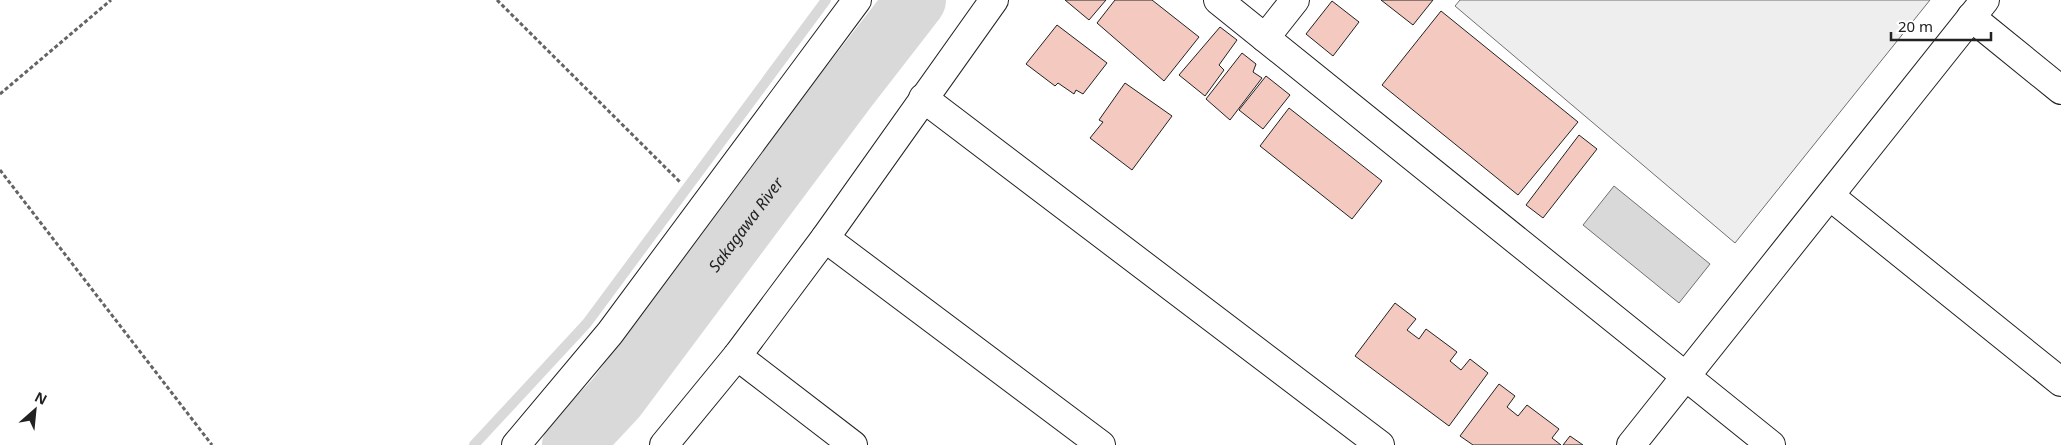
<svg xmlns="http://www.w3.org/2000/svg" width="2061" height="445" viewBox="0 0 2061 445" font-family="'Noto Sans',sans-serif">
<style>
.green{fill:#eee;stroke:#6f6f6f}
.water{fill:#d9d9d9;stroke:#6f6f6f}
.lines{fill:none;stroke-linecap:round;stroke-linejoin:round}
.stream{stroke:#d9d9d9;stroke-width:10}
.river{stroke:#d9d9d9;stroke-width:60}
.building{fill:#f3c9c0;stroke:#222}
.street-casing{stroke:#222;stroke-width:30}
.path{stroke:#646464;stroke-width:3;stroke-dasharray:4 2.5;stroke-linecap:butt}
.street{stroke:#fff;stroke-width:28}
.labels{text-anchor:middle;stroke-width:4;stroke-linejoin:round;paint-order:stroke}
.water-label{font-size:16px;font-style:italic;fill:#222;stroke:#fff}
</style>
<rect width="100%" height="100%" fill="#fff"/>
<path class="green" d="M1460,0H1930L1735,243L1455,6Z"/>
<path class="water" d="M1614,186L1710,264L1679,303L1583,225Z"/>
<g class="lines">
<path class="stream" d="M474,445L587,323L826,0"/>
<path class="river" id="s1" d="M572,445L616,398L847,89L916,0"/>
</g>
<g class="building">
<path d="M1065,0H1106L1089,20Z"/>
<path d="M1115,0H1152L1199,37L1164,81L1097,23Z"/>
<path d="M1381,0H1433L1413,25Z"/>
<path d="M1332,1L1359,22L1333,56L1306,34Z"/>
<path d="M1441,11L1578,122L1518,195L1382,85Z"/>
<path d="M1057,25L1107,63L1083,94L1076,90L1074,94L1058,83L1055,86L1026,64Z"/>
<path d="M1220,27L1237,40L1219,65L1224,70L1205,96L1179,75Z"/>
<path d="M1242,53L1256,64L1253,72L1262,78L1230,120L1206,99Z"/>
<path d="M1266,76L1290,95L1263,129L1239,110Z"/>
<path d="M1125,83L1172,116L1132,170L1090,138L1103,122L1099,120Z"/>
<path d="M1289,108L1382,181L1352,219L1260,146Z"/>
<path d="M1579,135L1597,149L1543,218L1526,205Z"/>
<path d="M1395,303L1416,319L1407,330L1419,339L1426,329L1457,352L1450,361L1461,370L1470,359L1488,373L1449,426L1355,356Z"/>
<path d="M1499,384L1515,396L1507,407L1518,416L1527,405L1559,429L1552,438L1561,445H1473L1460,436Z"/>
<path d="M1570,436L1583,445H1563Z"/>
</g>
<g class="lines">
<g class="street-casing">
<g id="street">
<path d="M1218,0L1771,445"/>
<path d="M1971,17L2061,90"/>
<path d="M1265,38L1295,0"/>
<path d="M923,98L1380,445"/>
<path d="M1830,196L2061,382"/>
<path d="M825,238L1101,445"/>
<path d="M737,356L853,445"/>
<path d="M516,445L610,333L857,0"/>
<path d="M664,445L737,356L825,238L994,0"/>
<path d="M1631,445L1985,0"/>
</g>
</g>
<g class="path">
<path d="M497,0L681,183"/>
<path d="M0,94L111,0"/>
<path d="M0,170L212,445"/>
</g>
<use href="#street" class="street"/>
</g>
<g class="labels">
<g class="water-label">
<text dy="6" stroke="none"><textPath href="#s1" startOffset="281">Sakagawa River</textPath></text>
</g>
</g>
<g transform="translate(35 410) rotate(27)" stroke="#ffffff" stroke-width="4" paint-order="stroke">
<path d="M0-4L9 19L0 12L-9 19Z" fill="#222222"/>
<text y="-8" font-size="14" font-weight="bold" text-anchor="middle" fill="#222222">N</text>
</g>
<path d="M1891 32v8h100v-8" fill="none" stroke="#222222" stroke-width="2.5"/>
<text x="1898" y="32" font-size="15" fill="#222222" stroke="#ffffff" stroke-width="4" paint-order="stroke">20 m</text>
</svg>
